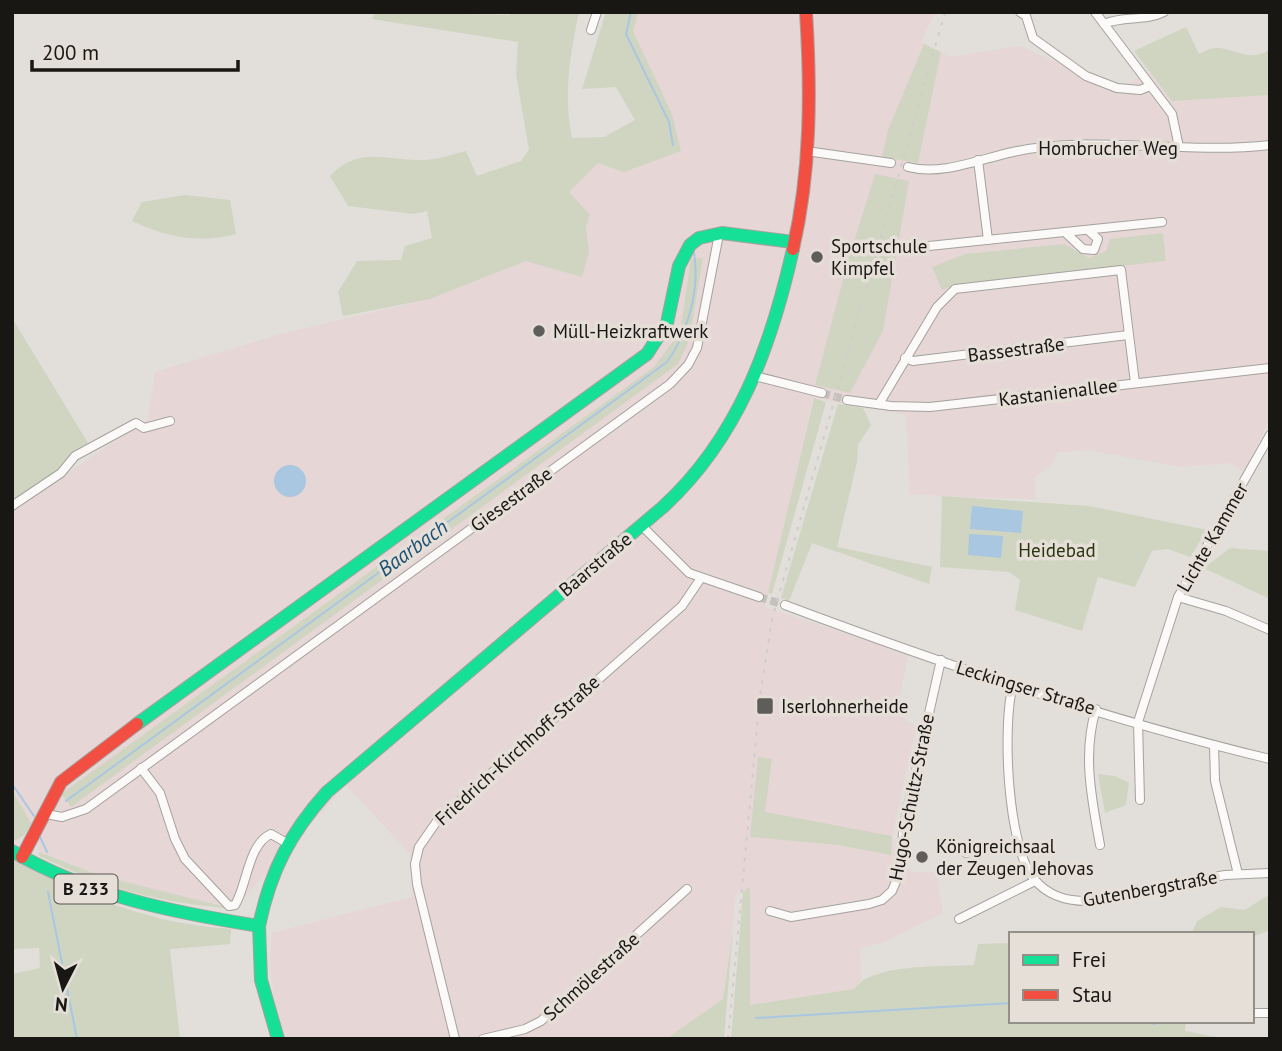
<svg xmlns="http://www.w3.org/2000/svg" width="1282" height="1051" viewBox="0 0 1282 1051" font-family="'PT Sans',sans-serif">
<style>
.industrial{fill:#e6d6d6}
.green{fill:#d0d5c2}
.water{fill:#a9c7e0}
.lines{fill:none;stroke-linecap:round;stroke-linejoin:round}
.stream{stroke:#a9c7e0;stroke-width:2}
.street-tunnel{stroke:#c4c0bc;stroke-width:8;stroke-dasharray:8 4;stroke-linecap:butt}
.street-casing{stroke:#a4a29f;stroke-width:10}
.fast-casing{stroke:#a4a29f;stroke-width:14}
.jam-casing{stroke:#a4a29f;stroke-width:14}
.street{stroke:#fbfaf9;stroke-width:8}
.fast{stroke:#16e098;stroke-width:12}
.jam{stroke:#f24e42;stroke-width:12}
.rail{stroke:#cecdcc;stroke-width:2;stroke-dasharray:3.5 7;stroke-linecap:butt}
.poi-dot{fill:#5f5d59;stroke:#e5dfd7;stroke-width:2.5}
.labels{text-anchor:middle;stroke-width:7;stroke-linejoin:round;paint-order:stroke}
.shield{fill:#e5dfd7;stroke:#56534e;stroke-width:2}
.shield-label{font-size:18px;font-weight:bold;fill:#191714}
.street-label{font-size:19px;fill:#191714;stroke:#e5dfd7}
.poi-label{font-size:19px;fill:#191714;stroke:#e5dfd7;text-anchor:start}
.park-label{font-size:19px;fill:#2b3610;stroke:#e5dfd7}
.water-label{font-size:21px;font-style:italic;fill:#1b4f73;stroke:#e5dfd7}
</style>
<rect width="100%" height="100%" fill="#e2deda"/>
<path class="industrial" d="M639,12H935L921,42L950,57L1020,46L1107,84H1127L1150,73L1172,101L1270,95V419L1244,471L1230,463L1180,467L1089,450L1058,452L1051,465L1034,478L1036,499L963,497L910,494L906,415L813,398L765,607L908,654L897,714L916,727L892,836L896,859L912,872H936L943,913L884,942L860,948L861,979L854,989L750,1005L749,888L736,895L723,999L666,1039H286L274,1000L270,964L272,933L412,897L413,857L346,785L234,909L98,875L39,852L31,823L12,790V510L148,419L155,372L281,334L430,299L526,261L589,252L586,228L590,215L568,192L598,162L672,114L633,31Z"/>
<g class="green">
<path d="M376,12L509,15L510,12H579C570,55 563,96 572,138L604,137L635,120L616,87L582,89L606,12H639L633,31L672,114L681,151L624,172L598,163L569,192L590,215L586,228L589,252L582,277L526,261L430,299L343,316L338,292L357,261L401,260L405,246L432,238L427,211L414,214L348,206L330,176C359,145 388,161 423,160C437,160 453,154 466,151L477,176L521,161L529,150L516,74L518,42L372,19Z"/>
<path d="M1186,27L1199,54C1203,52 1210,48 1215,48C1234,47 1249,64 1270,49V95L1172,101L1134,51Z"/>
<path d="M924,44L941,52L918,163L882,157L888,130Z"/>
<path d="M875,174L909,181L883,331L850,393L815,385L848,261Z"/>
<path d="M185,195L230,200L236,234C199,244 166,237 132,221L142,202Z"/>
<path d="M1163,233L1166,261L957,284L942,290L932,267L965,254L1064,244L1089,258L1106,251L1110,239Z"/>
<path d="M703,258L689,341L678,364L71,807L61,794L654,367L680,332L691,259Z"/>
<path d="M12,318L88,443L69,456L59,471L12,500Z"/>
<path d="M814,398L826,402L772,594L768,593Z"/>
<path d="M838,404L863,408L871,425L858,445L857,462L837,547L932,567L929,584L812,543L789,601L781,598Z"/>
<path d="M942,496L1089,506L1207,530L1190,557L1168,549L1152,551L1135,587L1098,577L1082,631L1015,610L1020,580L1009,572L940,567Z"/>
<path d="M1230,548L1270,551V599L1204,568Z"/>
<path d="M758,757L772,759L765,812L892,836L891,855L839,845L750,837Z"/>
<path d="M1098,774L1115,776L1129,783L1126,805L1105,813Z"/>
<path d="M12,790L31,823C27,832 23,840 12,840Z"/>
<path d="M39,852L98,875L234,909C156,902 111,890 39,856Z"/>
<path d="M12,858C82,896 151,924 231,929L230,944L170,949L180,1039H12V974L40,968L39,948L12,949Z"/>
<path d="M750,887V1005L854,989C873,963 942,967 974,965L978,944L1011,943V1021H1186L1185,1031L1226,1039H731L743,892Z"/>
<path d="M1270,894V930L1252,937V934H1191L1197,921L1221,907L1245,910Z"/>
<path d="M733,928L724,1039H666L723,999Z"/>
</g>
<g class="water">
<circle cx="290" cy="481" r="16"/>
<path d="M972,506L1023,511L1021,533L970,529Z"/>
<path d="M969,534L1003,536L1001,558L968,555Z"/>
</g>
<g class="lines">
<g class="stream">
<path d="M631,12L626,34L669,122L673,145"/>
<path d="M12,784L34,816"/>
<path d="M66,801L667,362C688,333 700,289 694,253"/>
<path d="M40,837L47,852"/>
<path d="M48,892L77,1039"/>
<path d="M756,1018L1011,1003"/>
<path d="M1146,1021L1155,1024"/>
<path d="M672,1039L689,1038"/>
</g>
<g class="street-tunnel">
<path d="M822,393L847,400"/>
<path d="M759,597L785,605"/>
</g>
<g class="street-casing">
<g id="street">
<path d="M1020,12L1026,16L1033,38L1086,76L1117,88L1140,90L1150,86"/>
<path d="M1095,12L1172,114L1179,147"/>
<path d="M1104,24C1124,15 1144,22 1164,12"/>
<path d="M591,30L597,12"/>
<path d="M806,151L891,163"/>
<path d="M978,160L988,240"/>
<path d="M908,167C941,176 980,159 1013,152C1094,134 1186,155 1270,145"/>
<path d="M1067,234L1083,249L1094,250L1098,239L1090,232"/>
<path d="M929,246L1162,222"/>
<path d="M905,358L913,361L1128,335"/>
<path d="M755,376L822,393"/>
<path d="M847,400L891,406L930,407L1270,368"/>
<path d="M879,404L937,307L955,289L1121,270L1135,383"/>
<path d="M12,506L61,473L75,456L136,423L144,428L170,421"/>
<path d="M641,525L689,573L759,597"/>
<path d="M1178,597L1226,611L1270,630"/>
<path d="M785,605C942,664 1107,720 1270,759"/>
<path d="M1013,684C1002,725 1007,846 1034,879C1048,896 1066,901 1087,901L1225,875L1270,873"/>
<path d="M1096,709C1082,754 1092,800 1100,845"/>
<path d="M1214,745L1215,781L1238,874"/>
<path d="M141,768L160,793L175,839L185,859L229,906L235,905C247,886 248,844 271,834L285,842"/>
<path d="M1140,800L1138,722L1178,597L1270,435"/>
<path d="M46,814L62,817L86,809L670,384L688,365L697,348L719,234"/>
<path d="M948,842L966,853L1018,846"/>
<path d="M770,911L791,917L869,904L882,900L892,891L899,874L904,824L941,660"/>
<path d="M959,919L1035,881"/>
<path d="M1252,1013H1270"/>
<path d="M455,1039L417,884L415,864L419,847L437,821L682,606L701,578"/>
<path d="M483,1039L525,1029L541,1021L687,889"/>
</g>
</g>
<g class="fast-casing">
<g id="fast">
<path d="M137,724L647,354L667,323L679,266L690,245L699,238L722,233L793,242"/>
<path d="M12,851C90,896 171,912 259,926L261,980L278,1039"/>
<path d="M259,926C270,872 290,833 327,792L663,507C738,438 771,347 793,249"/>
</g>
</g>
<g class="jam-casing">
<g id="jam">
<path d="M793,249C811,171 811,91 806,12"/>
<path d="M22,857L61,782L137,724"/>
</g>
</g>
<use href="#street" class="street"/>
<use href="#fast" class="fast"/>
<use href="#jam" class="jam"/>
<path class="rail" d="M728,1039L760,696L772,619L945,12"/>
</g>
<g class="poi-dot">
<circle cx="817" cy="257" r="7"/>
<circle cx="539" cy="331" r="7"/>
<rect x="756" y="697" width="18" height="18" rx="3.5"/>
<circle cx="922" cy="857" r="7"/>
</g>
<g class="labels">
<rect class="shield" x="54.5" y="874.5" width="63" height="29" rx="5"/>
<g class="shield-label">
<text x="86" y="895">B 233</text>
</g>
<g class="street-label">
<text x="1108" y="155">Hombrucher Weg</text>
<text transform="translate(1016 349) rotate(-7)" y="7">Bassestraße</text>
<text transform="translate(1058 392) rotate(-7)" y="7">Kastanienallee</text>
<text transform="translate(511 499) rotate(-36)" y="7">Giesestraße</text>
<text transform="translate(1212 537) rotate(-60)" y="7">Lichte Kammer</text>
<text transform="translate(595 564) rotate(-40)" y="7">Baarstraße</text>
<text transform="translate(1026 687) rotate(17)" y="7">Leckingser Straße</text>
<text transform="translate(517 750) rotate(-42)" y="7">Friedrich-Kirchhoff-Straße</text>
<text transform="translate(911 797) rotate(-79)" y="7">Hugo-Schultz-Straße</text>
<text transform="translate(1150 888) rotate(-10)" y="7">Gutenbergstraße</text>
<text transform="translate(591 976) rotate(-42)" y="7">Schmölestraße</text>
</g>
<g class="poi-label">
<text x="831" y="253">Sportschule<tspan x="831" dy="22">Kimpfel</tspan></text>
<text x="553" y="338">Müll-Heizkraftwerk</text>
<text x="781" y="713">Iserlohnerheide</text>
<text x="936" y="853">Königreichsaal<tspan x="936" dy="22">der Zeugen Jehovas</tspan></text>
</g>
<g class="park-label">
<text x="1057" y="557">Heidebad</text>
</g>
<g class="water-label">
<text transform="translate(413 548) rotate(-36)" y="7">Baarbach</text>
</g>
</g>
<rect width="1282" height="1051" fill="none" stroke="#191714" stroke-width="28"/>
<rect x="1009" y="932" width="245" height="91" fill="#e5dfd7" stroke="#938f89" stroke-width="2"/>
<rect x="1023" y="955" width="35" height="10" fill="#16e098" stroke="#938f89" stroke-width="2"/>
<text x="1072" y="967" font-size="21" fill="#191714">Frei</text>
<rect x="1023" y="990" width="35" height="10" fill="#f24e42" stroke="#938f89" stroke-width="2"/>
<text x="1072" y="1002" font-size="21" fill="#191714">Stau</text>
<g transform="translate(63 988) rotate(186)" stroke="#e5dfd7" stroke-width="5" paint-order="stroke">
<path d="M0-5L12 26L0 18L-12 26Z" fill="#191714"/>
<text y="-10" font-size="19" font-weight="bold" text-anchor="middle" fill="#191714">N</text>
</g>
<path d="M32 60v10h206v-10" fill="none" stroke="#191714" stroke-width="3.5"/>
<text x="42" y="60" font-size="21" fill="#191714" stroke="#e5dfd7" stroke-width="5" paint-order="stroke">200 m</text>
</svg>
